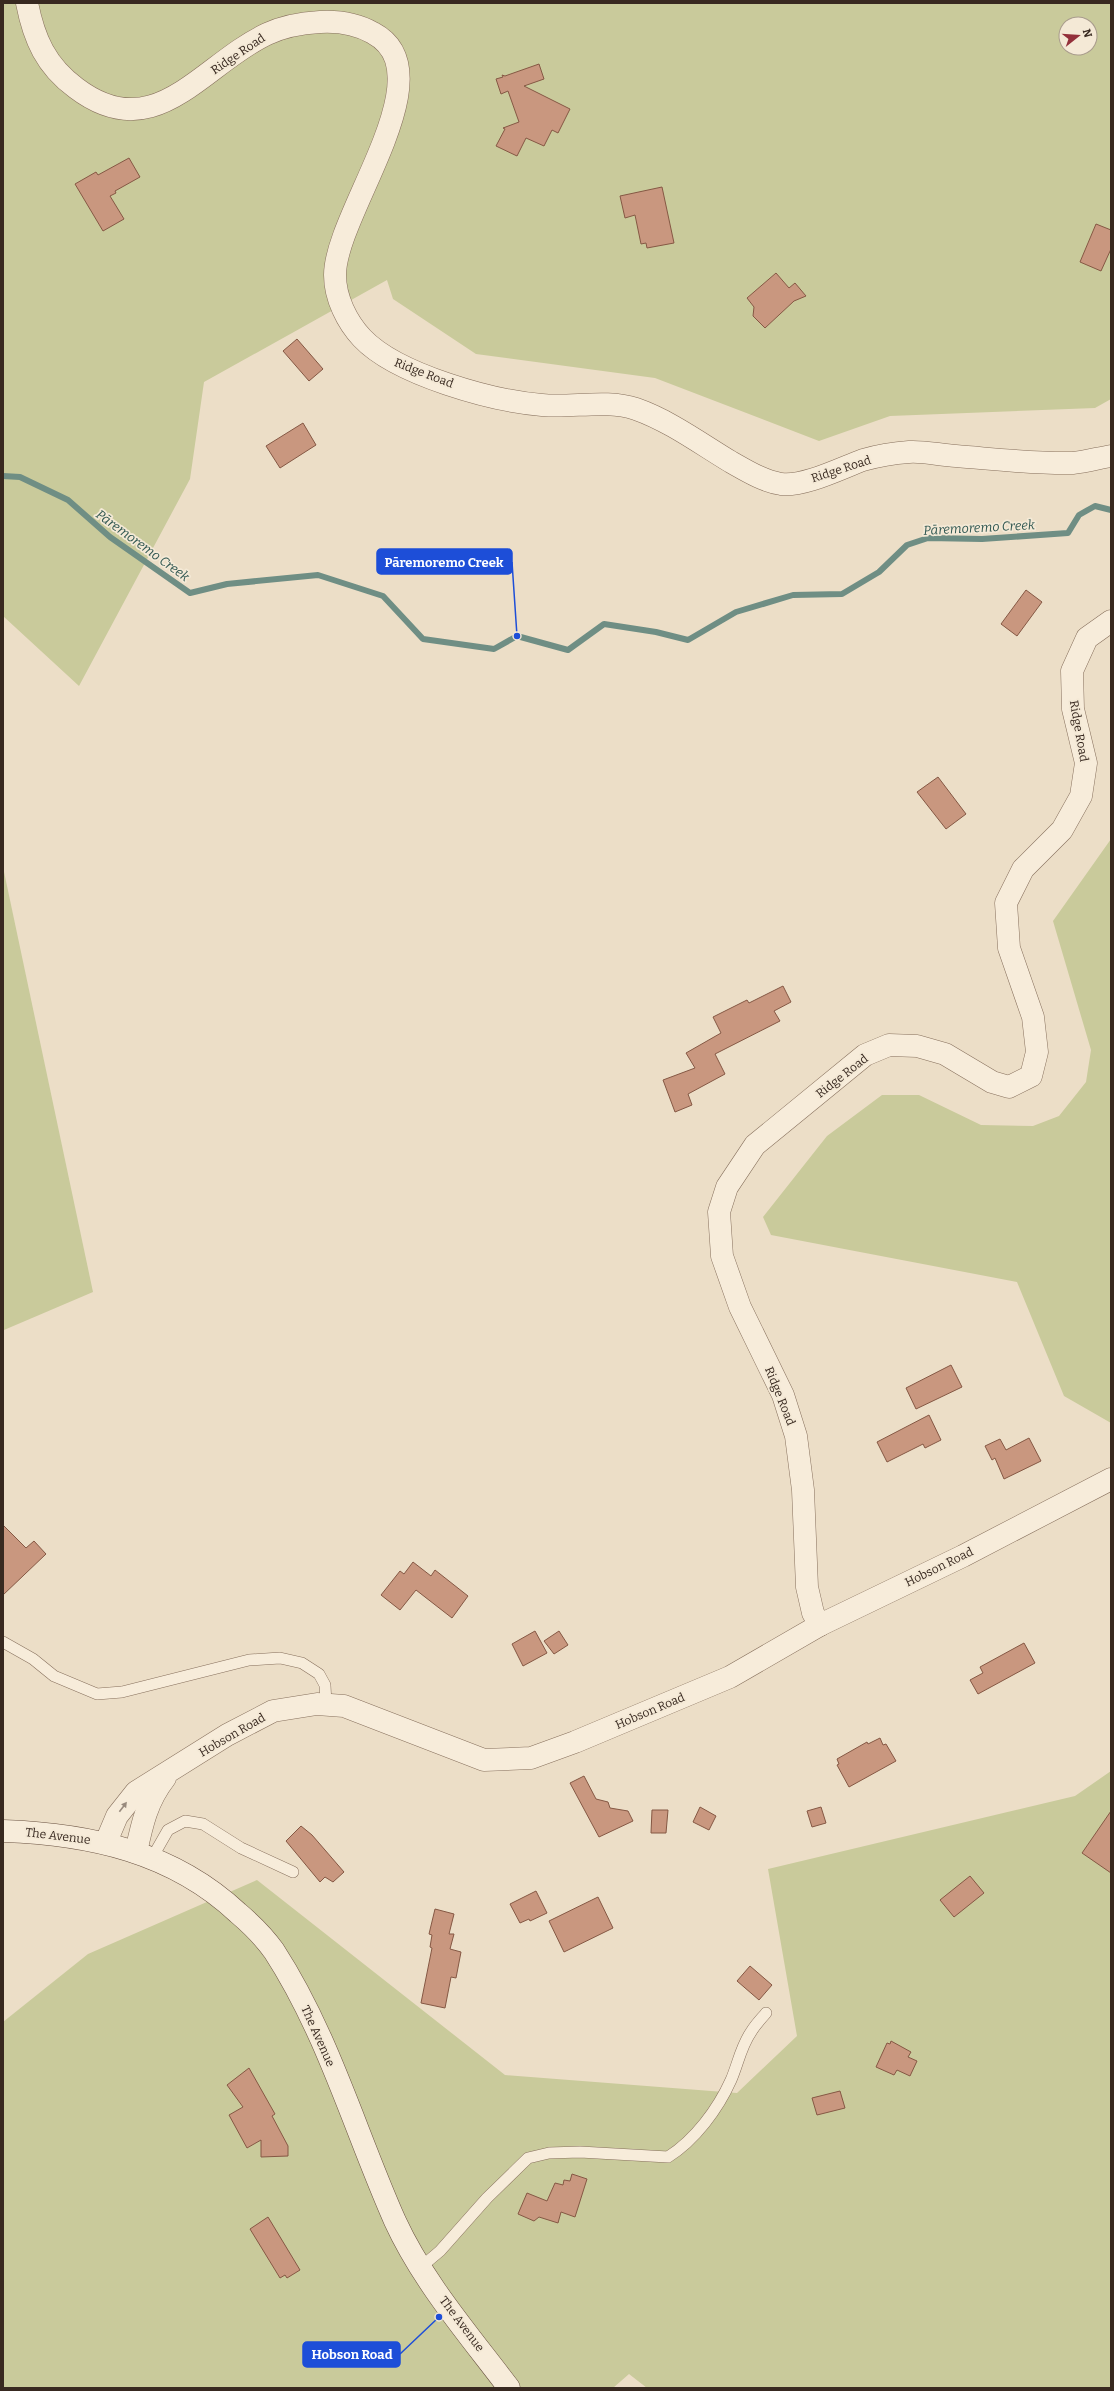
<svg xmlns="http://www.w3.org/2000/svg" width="1114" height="2391" viewBox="0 0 1114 2391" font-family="Bitter,serif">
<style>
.green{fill:#c9ca9b;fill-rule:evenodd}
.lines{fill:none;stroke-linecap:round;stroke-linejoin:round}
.stream{stroke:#6f8e84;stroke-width:6}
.building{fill:#c9977f;stroke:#855844}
.lane-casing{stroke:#87705d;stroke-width:12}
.street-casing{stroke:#87705d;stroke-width:23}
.secondary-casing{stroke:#695140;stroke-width:23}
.lane{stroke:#f7ecda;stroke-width:11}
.street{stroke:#f7ecda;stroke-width:22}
.secondary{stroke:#f7ecda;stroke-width:22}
.oneway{fill:#988a7d}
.labels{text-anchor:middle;stroke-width:3.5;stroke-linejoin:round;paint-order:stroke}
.street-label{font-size:12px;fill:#382920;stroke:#f4e9d6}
.water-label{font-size:13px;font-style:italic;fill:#305751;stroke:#f4e9d6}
.leader{fill:none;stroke:#1d4ed8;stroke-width:1.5}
.callout-dot{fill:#1d4ed8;stroke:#f4e9d6;stroke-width:1.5}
.callout{fill:#1d4ed8;stroke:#1d4ed8;stroke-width:1.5}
.callout-label{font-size:13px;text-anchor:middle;font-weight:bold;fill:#fff}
</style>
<rect width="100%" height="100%" fill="#ecdec7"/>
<g class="green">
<path d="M3,3H1111V399L1095,408L890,416L819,441L655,378L476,354L393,299L387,280L204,382L190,479L79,686L3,616ZM1066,24H1090V48H1066Z"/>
<path d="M1111,839V1423L1064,1396L1017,1282L771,1235L763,1217L827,1136L882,1095H919L981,1125L1033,1126L1059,1116L1086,1082L1091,1050L1053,921Z"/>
<path d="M3,867L93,1292L4,1330L3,1329Z"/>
<path d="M1111,1771V2388H647L629,2374L613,2388H3V2022L88,1954L257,1880L505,2075L737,2093L797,2036L768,1869L1075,1796Z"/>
</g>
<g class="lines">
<path class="stream" d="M3,476L20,477L68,500L110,537L190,593L227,584L318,575L383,596L423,639L494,649L517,636L568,650L604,624L656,632L688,640L736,612L793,595L842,594L879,572L907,545L928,538L982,539L1068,533L1079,515L1095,506L1111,510"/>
</g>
<g class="building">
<path d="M539,64L544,79L524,86L570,109L558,133L552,130L544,146L526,138L517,156L496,146L505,129L503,128L519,122L508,91L501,94L496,79L503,77L502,75L505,76Z"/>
<path d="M129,158L140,177L115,191L116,193L110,196L124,219L103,231L75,184L96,172L98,175Z"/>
<path d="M662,187L674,243L647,248L646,243L641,244L635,215L625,218L620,196Z"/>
<path d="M1096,224L1111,230V249L1101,271L1080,262Z"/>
<path d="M776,273L789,288L795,283L806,296L794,301L765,328L753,316L754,307L747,298Z"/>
<path d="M297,339L323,369L309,381L283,351Z"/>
<path d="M303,423L316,445L280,468L266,446Z"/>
<path d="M1026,590L1042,602L1017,636L1001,624Z"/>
<path d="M938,777L966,814L946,829L917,792Z"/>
<path d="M783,986L791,1002L774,1011L780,1021L715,1054L725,1074L688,1094L692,1105L675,1112L663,1080L695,1068L686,1053L721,1033L713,1017L747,1000L749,1003Z"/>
<path d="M951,1365L962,1387L916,1409L906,1388Z"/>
<path d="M929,1415L941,1440L925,1448L923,1444L887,1462L877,1442Z"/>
<path d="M1029,1438L1041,1461L1004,1479L995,1458L992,1460L985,1446L1000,1439L1006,1450Z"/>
<path d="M3,1525L26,1548L34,1541L46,1554L3,1595Z"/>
<path d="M413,1562L431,1576L435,1570L468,1596L452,1618L416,1590L400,1610L381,1595L400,1571L404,1574Z"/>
<path d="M535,1631L547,1653L523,1666L512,1644Z"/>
<path d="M559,1631L568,1645L554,1654L544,1641Z"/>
<path d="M1024,1643L1035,1663L978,1694L970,1680L983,1673L980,1667Z"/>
<path d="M880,1738L883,1745L886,1744L896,1761L849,1787L837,1765L839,1764L837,1759L867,1742L868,1744Z"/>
<path d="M584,1776L596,1799L608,1802L610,1808L628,1811L633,1821L599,1837L570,1783Z"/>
<path d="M700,1807L716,1816L709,1830L693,1822Z"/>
<path d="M821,1807L826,1823L812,1827L807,1811Z"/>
<path d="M652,1810H668L666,1833H651Z"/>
<path d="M1111,1811V1873L1082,1853Z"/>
<path d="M301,1826L312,1835L344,1872L333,1882L325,1877L320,1882L286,1841Z"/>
<path d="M970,1876L984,1893L954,1917L940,1900Z"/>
<path d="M536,1891L547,1913L530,1921L529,1919L520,1923L510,1904Z"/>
<path d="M598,1897L613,1928L564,1952L549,1921Z"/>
<path d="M435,1909L454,1914L449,1934H454L450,1949L461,1952L456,1978L451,1977L445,2008L421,2003L432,1948L430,1947L432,1935L429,1934Z"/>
<path d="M750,1966L772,1985L759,2000L737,1981Z"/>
<path d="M891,2041L911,2052L908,2057L917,2061L910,2076L897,2070L894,2075L876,2067L887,2043L890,2044Z"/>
<path d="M249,2068L275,2114L272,2116L288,2146V2156L261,2157V2140L247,2148L229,2115L243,2107L227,2085Z"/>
<path d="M840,2091L845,2108L817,2115L812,2098Z"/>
<path d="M572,2174L587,2179L575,2217L561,2212L558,2223L539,2217L534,2221L518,2214L527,2193L547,2201L555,2183L563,2185L564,2180L570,2181Z"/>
<path d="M268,2217L300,2270L287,2278L285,2275L280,2278L250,2229Z"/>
</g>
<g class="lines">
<g class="lane-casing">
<g id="lane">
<path d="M3,1642L33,1659L54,1676L97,1694L122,1692L249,1660L280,1658L302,1663L319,1674L325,1685L326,1705"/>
<path d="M152,1858L168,1830L185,1821L203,1824L241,1848L293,1872"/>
<path d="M421,2267L440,2251L487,2198L528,2158L549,2153L580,2152L668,2157C695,2140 718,2109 731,2080C738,2064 741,2046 751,2032C755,2025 761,2019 766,2013"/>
</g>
</g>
<g class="street-casing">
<g id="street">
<path d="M27,3C34,39 46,66 76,88C155,148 201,65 267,34C284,26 302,23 320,22C338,21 357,24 373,33C448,73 335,213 335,275C335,298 347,322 362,338C397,375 493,401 542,405C573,408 606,399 636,409C670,421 701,444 731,462C747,471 763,481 781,484C804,487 841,468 863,460C877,456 895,453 909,452C924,451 940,455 956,456C994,459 1034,464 1073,463C1085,462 1099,458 1111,456"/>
<path d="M820,1625L813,1613L807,1587L803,1490L796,1436L783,1395L740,1307L722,1256L719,1212L727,1187L755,1145L865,1055L889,1045L917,1046L945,1054L992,1082L1009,1087L1031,1076L1037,1052L1033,1017L1009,948L1006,903L1023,869L1062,830L1081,796L1086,763L1073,709L1072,671L1087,638L1111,621"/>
<path d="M106,1842L117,1816L136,1792L227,1735L273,1711L317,1704L344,1706L484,1760L531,1758L575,1742L730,1677L820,1625L963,1556L1111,1479"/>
<path d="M136,1852C142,1824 147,1801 165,1778"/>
</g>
</g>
<g class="secondary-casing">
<path id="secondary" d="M3,1831C90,1834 173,1852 238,1913C251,1924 264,1937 274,1951C328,2034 355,2131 395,2221C423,2282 469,2335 509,2388"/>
</g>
<use href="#lane" class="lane"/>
<use href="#street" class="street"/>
<use href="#secondary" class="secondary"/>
</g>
<defs><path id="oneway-solid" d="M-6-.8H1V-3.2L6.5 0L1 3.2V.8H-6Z"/></defs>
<use class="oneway" href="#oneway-solid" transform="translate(123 1807) rotate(-53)"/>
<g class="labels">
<g class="street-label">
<text transform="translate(238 54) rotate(-34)" y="4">Ridge Road</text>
<text transform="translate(424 373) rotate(21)" y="4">Ridge Road</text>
<text transform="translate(841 469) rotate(-18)" y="4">Ridge Road</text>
<text transform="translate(1079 731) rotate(80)" y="4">Ridge Road</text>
<text transform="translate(842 1076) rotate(-38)" y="4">Ridge Road</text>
<text transform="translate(780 1396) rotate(68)" y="4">Ridge Road</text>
<text transform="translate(939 1567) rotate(-26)" y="4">Hobson Road</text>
<text transform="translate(650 1711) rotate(-23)" y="4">Hobson Road</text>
<text transform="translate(232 1735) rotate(-30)" y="4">Hobson Road</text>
<text transform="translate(58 1836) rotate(7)" y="4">The Avenue</text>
<text transform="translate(318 2036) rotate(66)" y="4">The Avenue</text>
<text transform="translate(462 2324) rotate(53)" y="4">The Avenue</text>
</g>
<g class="water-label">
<text transform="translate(979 527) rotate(-3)" y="5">Pāremoremo Creek</text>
<text transform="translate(143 545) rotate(36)" y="5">Pāremoremo Creek</text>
</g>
</g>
<path class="leader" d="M517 636L512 562M439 2317L400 2354"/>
<g class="callout-dot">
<circle cx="517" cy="636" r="4"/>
<circle cx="439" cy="2317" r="4"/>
</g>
<g class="callout">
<rect x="377" y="549" width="135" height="25" rx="4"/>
<rect x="303" y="2342" width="97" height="25" rx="4"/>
</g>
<g class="callout-label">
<text x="444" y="567">Pāremoremo Creek</text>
<text x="352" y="2359">Hobson Road</text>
</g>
<rect width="1114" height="2391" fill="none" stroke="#382920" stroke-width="8"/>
<g transform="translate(1078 36) rotate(73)"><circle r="19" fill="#f4e9d6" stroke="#a99c8d"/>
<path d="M0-3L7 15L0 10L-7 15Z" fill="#93303a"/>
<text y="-6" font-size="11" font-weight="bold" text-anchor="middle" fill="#382920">N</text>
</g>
</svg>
